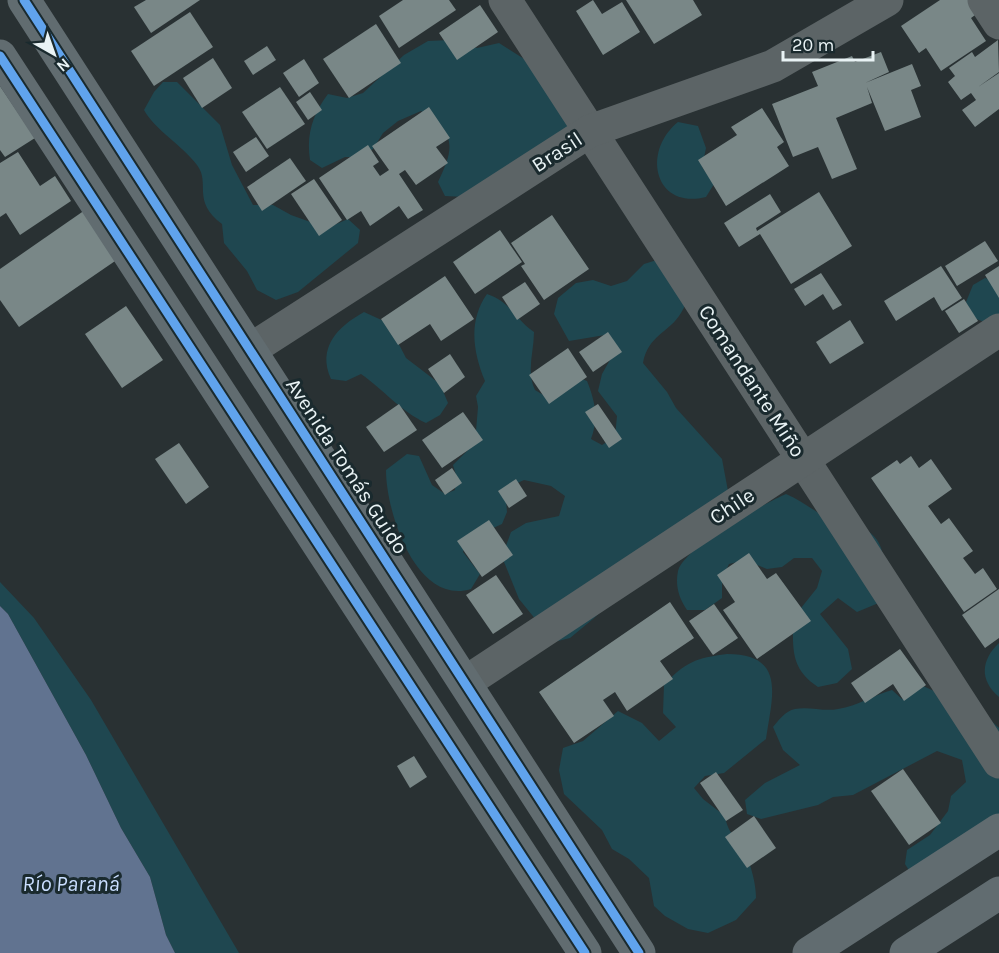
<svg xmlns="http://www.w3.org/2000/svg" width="999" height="953" viewBox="0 0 999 953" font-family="Karla,sans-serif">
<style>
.green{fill:#1f4750}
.water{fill:#617390}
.building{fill:#798787}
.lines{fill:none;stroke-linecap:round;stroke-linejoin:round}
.minor{stroke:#5c6466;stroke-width:33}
.major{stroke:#616c70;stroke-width:33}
.cycleway-casing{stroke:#1a2a2e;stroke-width:13}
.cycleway{stroke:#60a3ed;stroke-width:9}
.labels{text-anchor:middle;stroke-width:6;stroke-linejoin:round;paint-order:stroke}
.street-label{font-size:21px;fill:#e9f3f5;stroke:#1a2a2e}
.water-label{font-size:22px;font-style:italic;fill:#cadeff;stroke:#1a2a2e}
</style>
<rect width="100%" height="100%" fill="#293133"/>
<g class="green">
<path d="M450,40L477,48L499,43L529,62L567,105L570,146L465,197L445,196L438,182C455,147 456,133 421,111L398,121L383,133L373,149L361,157H345L322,168L310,160C306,134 313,114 328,94L347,98L363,93L404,55L428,41Z"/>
<path d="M163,82H177L220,125L232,165L253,205H273L291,215L327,228L348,219L360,230L358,243L298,292L276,300L257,290L247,271L224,243L222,224C191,201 211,183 197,165C182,145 155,130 144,110L154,92Z"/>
<path d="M678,122L698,126L706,148L702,167L714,184L706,197C655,210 641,152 678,122Z"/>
<path d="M660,259L689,294C687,300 685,307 681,313C669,333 648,335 643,363L667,392L676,408L722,459L728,491L593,619L570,638L554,642L519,599L502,557L511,532L526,523L559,516L565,496L551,486L524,480L505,489L507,512L502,524L467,540L463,552L480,574L471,589C416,606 386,512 386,470L407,454L419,456L432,485L445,494L455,490L456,475L453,465L475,443L478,407L476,396L485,381C473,352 468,321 487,294C511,302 513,317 534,332C534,352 526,371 535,390L545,396L572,375L587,381C595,401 599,418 591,439L602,445L615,437L617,416L598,391L602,374L611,358L605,335L569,341L554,314L558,298L576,283L593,280L611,286L627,281L644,264Z"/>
<path d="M985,278L999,282V328L974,318L966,302L973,285Z"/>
<path d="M364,312L388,323L406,358L440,384L448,403L440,415L426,423C400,411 384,390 361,374L346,381L331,379C317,348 337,327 364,312Z"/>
<path d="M786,494C801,500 812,510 826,517C837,522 850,523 862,528C891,540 885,577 881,602L857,612L838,598L820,614L848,649L852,669L837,683L818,687C790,669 793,648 793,618L817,588L822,571L812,558H794L782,567L767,569L745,560L729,564L722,579V598L705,610H687C679,598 675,586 678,571C684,547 763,504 786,494Z"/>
<path d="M0,582L34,618L91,700L239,953H175L166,935L150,877L121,828L86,755L8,614L0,606Z"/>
<path d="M999,643V697C979,680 981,660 999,643Z"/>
<path d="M727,654C787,654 772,697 766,739L724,773L705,776L694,788L703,799L725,816C728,835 737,837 745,852C751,866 756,883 756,898L736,920L708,933L688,929L665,916L654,906L649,878L629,859L612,849L602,830L564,794L559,770L563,748L583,741L618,711L642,723L659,741L676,727L663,713L664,685C685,662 696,658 727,654Z"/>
<path d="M923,686L983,713L999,728V819L910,872L905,864L907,850L930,835L948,811L951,796L966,782L962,760L937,751L853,795L833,797L818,805L761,819L747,814L745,800L765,783L800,765L783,750L773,727C779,720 785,711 795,709C809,706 824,712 838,709C858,706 873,695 892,690L902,699Z"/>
</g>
<path class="water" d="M0,606L8,614L86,755L121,828L150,877L166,935L175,953H0Z"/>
<g class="building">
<path d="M146,0H200L151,33L134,7Z"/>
<path d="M403,0H449L456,10L399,48L379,16Z"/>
<path d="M593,0L602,14L622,2L640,32L603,55L576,11Z"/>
<path d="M626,0H693L702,15L654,44Z"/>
<path d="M940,0H969L978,13L971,18L986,41L941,71L926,48L919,53L901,26Z"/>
<path d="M480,5L498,32L457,60L439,33Z"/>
<path d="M190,12L213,47L154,86L131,51Z"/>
<path d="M376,24L401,63L349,98L323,59Z"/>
<path d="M998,40L999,72L978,87L999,73V109L975,127L962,110L976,100L971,93L961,100L948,82L955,76L949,68L972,52L975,57Z"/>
<path d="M267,46L276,60L253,75L244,61Z"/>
<path d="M881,52L889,72L865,83L912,64L921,86L911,90L921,117L885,131L867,87L872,103L836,118L857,169L832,179L818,147L793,157L772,104L818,86L812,72L852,56L855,62Z"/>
<path d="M213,58L232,88L202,108L183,78Z"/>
<path d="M304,59L319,83L299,97L283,73Z"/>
<path d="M0,86L35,138L5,157L0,150Z"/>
<path d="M280,87L305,124L267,149L242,112Z"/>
<path d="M310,92L322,110L308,120L296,102Z"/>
<path d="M429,107L450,138L436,147L448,163L416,185L405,170L399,174L423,210L408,219L399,206L370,226L361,211L347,220L319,178L368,145L379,162L373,166L380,176L389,170L372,146Z"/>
<path d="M762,108L784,142L777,147L789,166L726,206L698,160L737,135L731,127Z"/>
<path d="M256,137L269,156L246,172L233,152Z"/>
<path d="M18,152L40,186L55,176L71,201L20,235L6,213L0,217V163Z"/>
<path d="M290,158L306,181L262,211L247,187Z"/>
<path d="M314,179L342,220L319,236L291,194Z"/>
<path d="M819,192L852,246L791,284L760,234L739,247L724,223L770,194L781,212L756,228L757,231Z"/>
<path d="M85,210L118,259L19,327L0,300V269Z"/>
<path d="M552,215L589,269L544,300L521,266L525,264L511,243Z"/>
<path d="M500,230L522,262L475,294L453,262Z"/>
<path d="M985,241L998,261L957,286L945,266Z"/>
<path d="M941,266L962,298L942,311L934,297L896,321L884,301Z"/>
<path d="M999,266V298L985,275Z"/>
<path d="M821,273L842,305L833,310L823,294L805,306L794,289Z"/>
<path d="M445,276L474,319L441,341L430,324L398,345L381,319Z"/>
<path d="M525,282L540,304L517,320L502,297Z"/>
<path d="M964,299L978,321L959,333L945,311Z"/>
<path d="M126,306L163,360L122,388L85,334Z"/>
<path d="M850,320L864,343L830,364L816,342Z"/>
<path d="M608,332L622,352L593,372L579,352Z"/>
<path d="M568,348L587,377L549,404L529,375Z"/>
<path d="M450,354L465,377L444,393L428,369Z"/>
<path d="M399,404L417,430L384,452L366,427Z"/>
<path d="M598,404L622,439L609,448L585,412Z"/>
<path d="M463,412L483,440L442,468L422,440Z"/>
<path d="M179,443L209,487L186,504L155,459Z"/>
<path d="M911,456L919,468L931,459L952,489L928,506L941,524L949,518L973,551L963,558L975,574L983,568L997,589L964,612L871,478L897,460L900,464Z"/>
<path d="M452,468L462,483L445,495L435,480Z"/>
<path d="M516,479L527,496L509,508L498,491Z"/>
<path d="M489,520L513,555L482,577L457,541Z"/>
<path d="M749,553L767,579L776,573L811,621L757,659L723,610L735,602L717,575Z"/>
<path d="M496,575L523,614L493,634L466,595Z"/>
<path d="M999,589V638L985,648L962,615Z"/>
<path d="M670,602L694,638L660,661L673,679L627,711L615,692L603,700L614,716L574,743L539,692Z"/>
<path d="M714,604L738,638L713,655L689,621Z"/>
<path d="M900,649L926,685L904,701L893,684L865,703L851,683Z"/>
<path d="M414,756L427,777L410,788L397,766Z"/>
<path d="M903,769L941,823L909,845L871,791Z"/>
<path d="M716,772L743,810L726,821L700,783Z"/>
<path d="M754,816L776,848L747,868L725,837Z"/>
</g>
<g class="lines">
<g class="minor">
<path d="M505,0L999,762"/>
<path d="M984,0L999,23"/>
<path d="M250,350L590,131L773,66L887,0"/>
<path d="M466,682L999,330"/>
</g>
<g class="major">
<path d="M24,0L639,953"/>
<path d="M0,56L585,953"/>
<path d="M809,953L999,830"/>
<path d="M906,953L999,893"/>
</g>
<g class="cycleway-casing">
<g id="cycleway">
<path d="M24,0L639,953"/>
<path d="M0,56L585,953"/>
</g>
</g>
<use href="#cycleway" class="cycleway"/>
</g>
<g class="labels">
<g class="street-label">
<text transform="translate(557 152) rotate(-33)" y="7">Brasil</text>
<text transform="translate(752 381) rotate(57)" y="7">Comandante Miño</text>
<text transform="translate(347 466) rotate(57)" y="7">Avenida Tomás Guido</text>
<text transform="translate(732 506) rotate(-33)" y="7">Chile</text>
</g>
<g class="water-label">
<text x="71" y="891">Río Paraná</text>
</g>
</g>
<g transform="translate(54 54) rotate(140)" stroke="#1a2a2e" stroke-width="4.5" paint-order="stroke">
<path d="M0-4.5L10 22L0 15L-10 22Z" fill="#e9f3f5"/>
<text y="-9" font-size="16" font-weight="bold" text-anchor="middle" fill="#e9f3f5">N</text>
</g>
<path d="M783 51v9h90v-9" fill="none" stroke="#e9f3f5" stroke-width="3"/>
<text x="792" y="51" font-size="18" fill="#e9f3f5" stroke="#1a2a2e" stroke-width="4.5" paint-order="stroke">20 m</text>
</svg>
